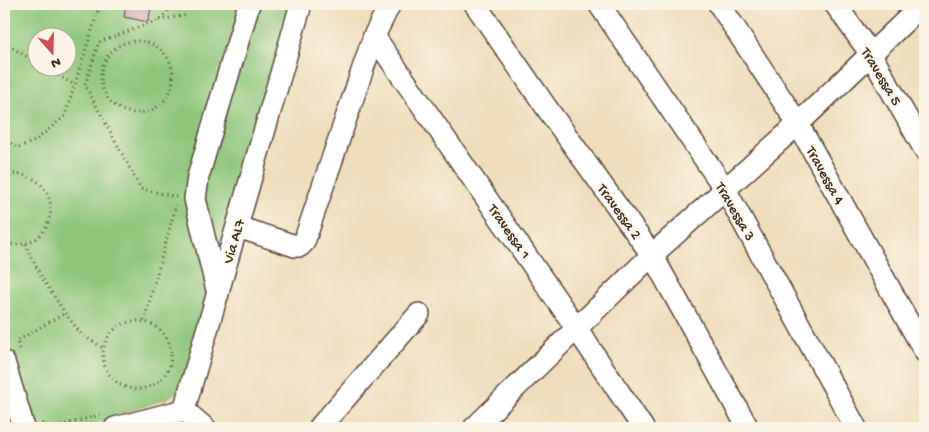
<svg xmlns="http://www.w3.org/2000/svg" width="929" height="432" viewBox="0 0 929 432" font-family="'Gochi Hand',sans-serif">
<style>
.green{fill:#8dc77b;stroke:#64784c;fill-rule:evenodd}
.building{fill:url(#building-back-hatch)}
.lines{fill:none;stroke-linecap:round;stroke-linejoin:round}
.minor-casing{stroke:#564536;stroke-width:24}
.path{stroke:#564536;stroke-width:3;stroke-dasharray:1 4;stroke-linecap:butt}
.minor{stroke:#fff;stroke-width:21}
.labels{text-anchor:middle;stroke-width:4;stroke-linejoin:round;paint-order:stroke}
.street-label{font-size:15px;fill:#3b2a1e;stroke:#fcf5e5}
</style>
<defs>
<pattern id="building-back-hatch" width="6" height="6" patternUnits="userSpaceOnUse" patternTransform="scale(1.25)"><rect width="6" height="6" fill="#d39db5"/><path d="M-1 5l2 2M0 0l6 6M5-1l2 2" fill="none" stroke="#ac8093"/></pattern>
</defs>
<rect width="100%" height="100%" fill="#fcf5e5"/>
<filter id="ink" filterUnits="userSpaceOnUse"><feTurbulence type="fractalNoise" baseFrequency=".02" numOctaves="2"/><feDisplacementMap in="SourceGraphic" scale="10" xChannelSelector="R" yChannelSelector="G"/><feConvolveMatrix kernelMatrix="1 2 1 2 8 2 1 2 1" color-interpolation-filters="sRGB"/></filter>
<filter id="wash" filterUnits="userSpaceOnUse"><feTurbulence type="fractalNoise" baseFrequency=".0096" numOctaves="4" result="noise"/><feDisplacementMap in="SourceGraphic" scale="20" xChannelSelector="R" yChannelSelector="G"/><feGaussianBlur stdDeviation="1.12" result="paint"/><feColorMatrix in="noise" values="0 0 0 0 0 0 0 0 0 0 0 0 0 0 0 0 0 1.4 0 .05"/><feComposite in="paint" operator="in"/></filter>
<g filter="url(#wash)">
<rect width="100%" height="100%" fill="#efddbb"/>
<path class="green" d="M4,4H294L183,383L177,391L167,398L81,428H39C21,409 11,359 4,333ZM38,38H68V68H38Z"/>
<g id="blocks">
<path class="building" d="M126,4H152L148,22L124,17Z"/>
</g>
</g>
<g filter="url(#ink)">
<use href="#blocks" fill-opacity="0" stroke="#564536" stroke-width="1"/>
<g class="lines">
<g class="minor-casing">
<g id="minor">
<path d="M475,4L546,107L652,255L748,428"/>
<path d="M599,4L725,189L856,428"/>
<path d="M719,4L798,124L925,352"/>
<path d="M835,4L870,53L925,150"/>
<path d="M374,36L577,329L643,428"/>
<path d="M238,227L295,246H300L304,242L374,36L390,4"/>
<path d="M218,294L195,199L198,177L249,4"/>
<path d="M4,362L24,428"/>
<path d="M184,410L301,4"/>
<path d="M184,410L205,428"/>
<path d="M115,428L184,410"/>
<path d="M319,428L419,314"/>
<path d="M474,428L652,255L798,124L923,4"/>
</g>
</g>
<g class="path">
<path d="M175,4L159,20L99,42L85,85L141,189L177,197"/>
<path d="M159,20L188,15"/>
<circle cx="137" cy="77" r="36"/>
<path d="M4,43L38,63"/>
<path d="M45,68L75,85"/>
<path d="M4,136L16,148L35,141L65,116L100,4"/>
<path d="M4,175C69,165 63,257 4,243"/>
<path d="M25,244L42,278L65,313L81,334L103,348"/>
<path d="M144,321L176,205"/>
<circle cx="137" cy="355" r="34"/>
<path d="M19,349L17,341L65,313"/>
<path d="M42,423L52,428L100,415"/>
</g>
<use href="#minor" class="minor"/>
</g>
</g>
<g class="labels">
<g class="street-label">
<text transform="translate(882 76) rotate(59)" y="5">Travessa 5</text>
<text transform="translate(826 175) rotate(61)" y="5">Travessa 4</text>
<text transform="translate(620 211) rotate(54)" y="5">Travessa 2</text>
<text transform="translate(736 211) rotate(60)" y="5">Travessa 3</text>
<text transform="translate(510 231) rotate(55)" y="5">Travessa 1</text>
<text transform="translate(233 241) rotate(-74)" y="5">Via AL7</text>
</g>
</g>
<rect width="929" height="432" fill="none" stroke="#fcf5e5" stroke-width="20"/>
<g transform="translate(52 52) rotate(160)"><circle r="24" fill="#fcf5e5" stroke="#afa495"/>
<path d="M0-4L9 19L0 12L-9 19Z" fill="#d1495b"/>
<text y="-8" font-size="14" font-weight="bold" text-anchor="middle" fill="#3b2a1e">N</text>
</g>
</svg>
